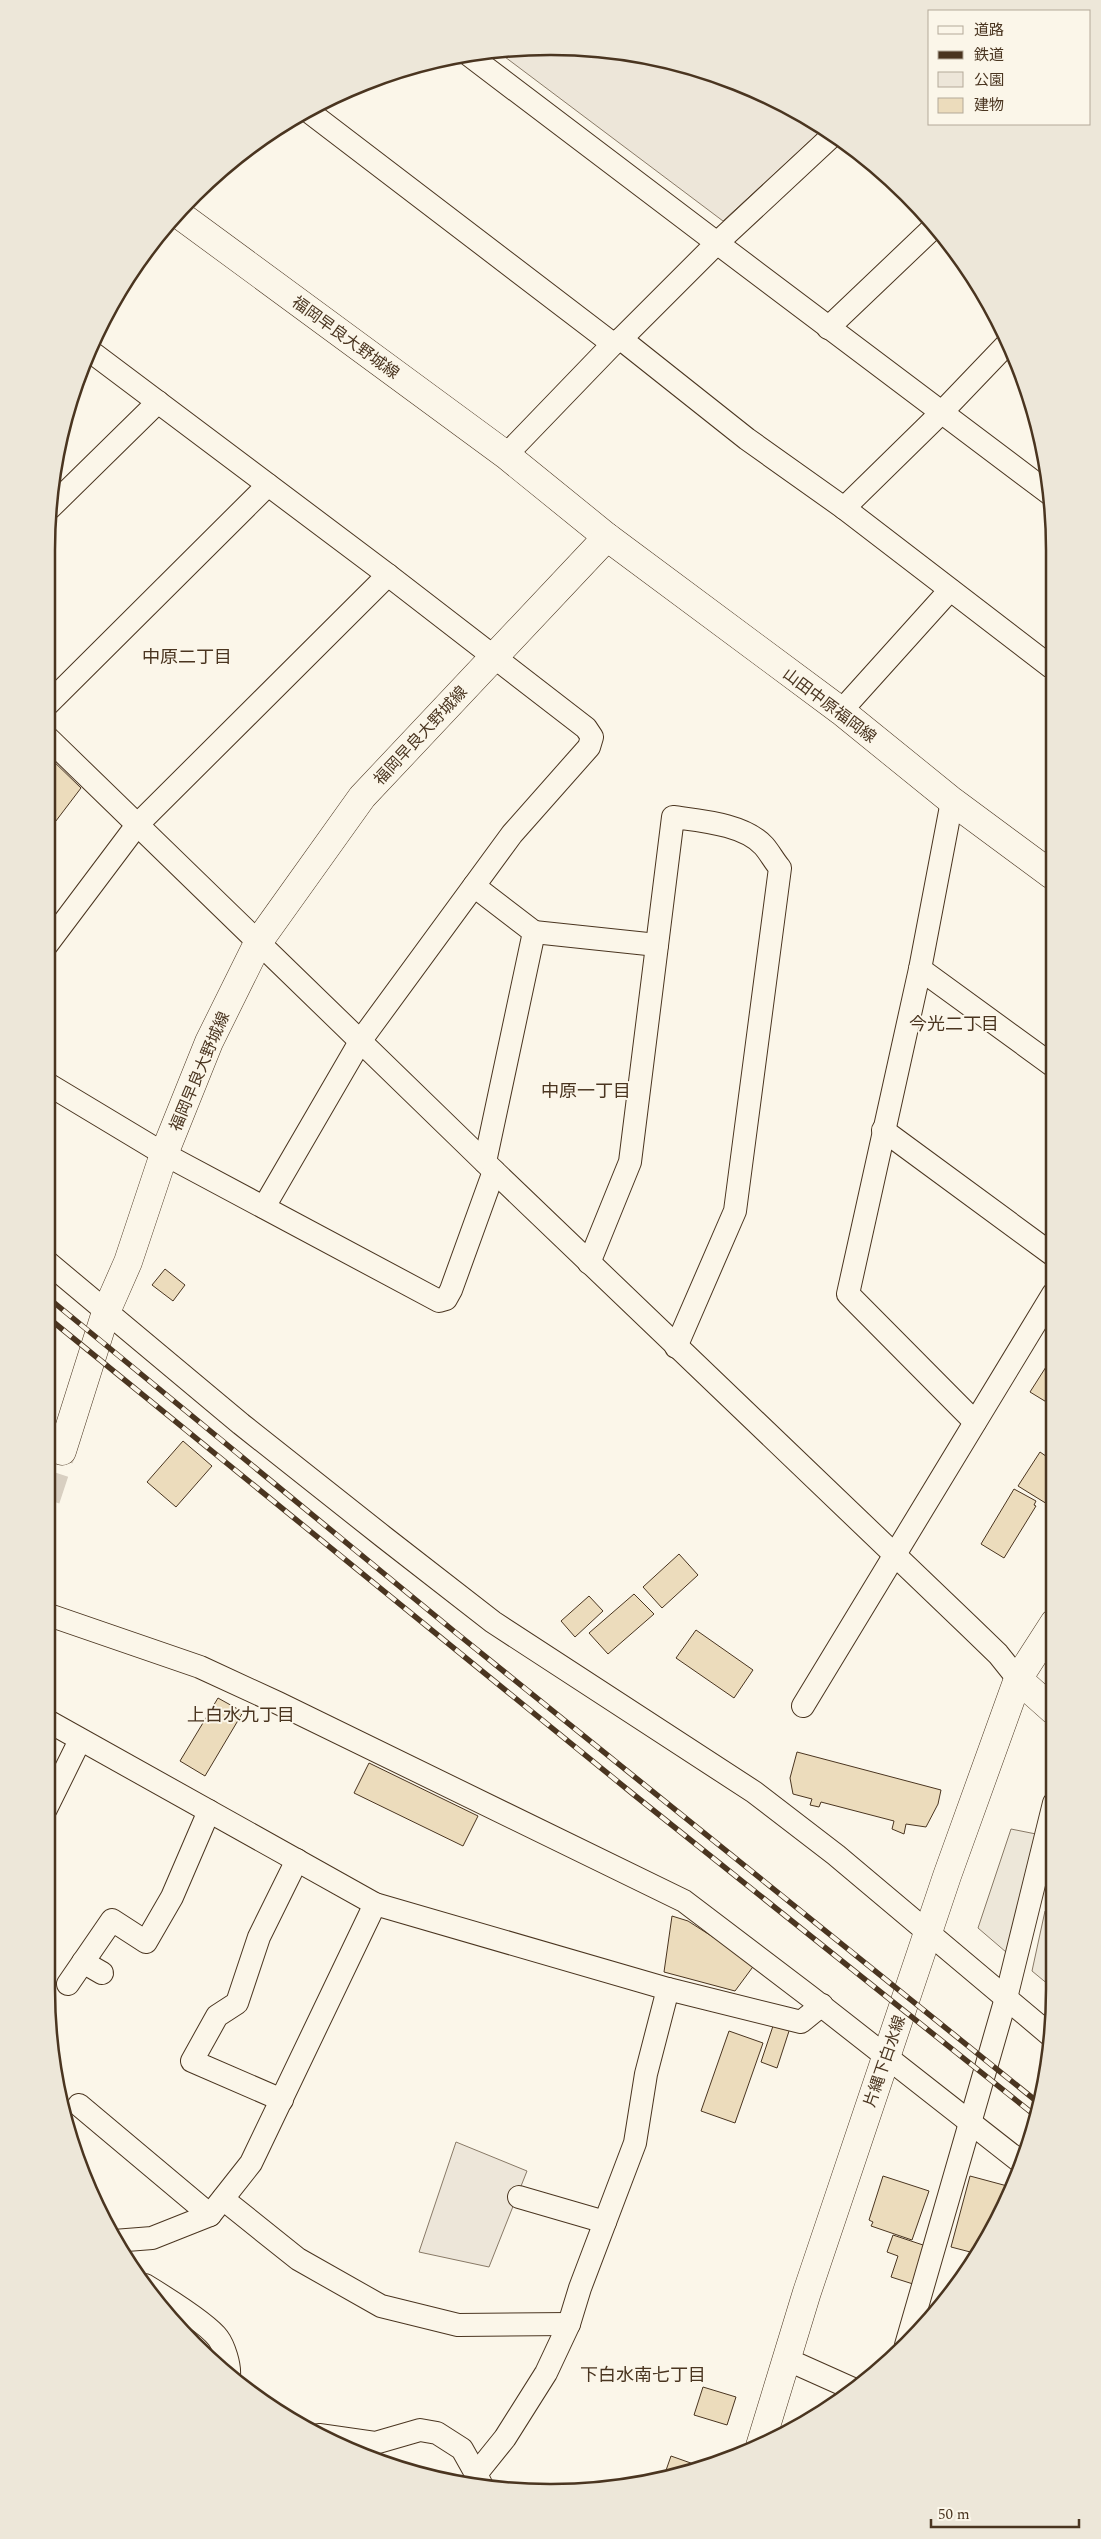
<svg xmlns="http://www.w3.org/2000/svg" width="1101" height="2539" viewBox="0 0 1101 2539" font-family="Spectral,'Noto Sans JP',serif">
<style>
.green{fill:#ede6d9;stroke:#887966}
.parking{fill:#ede7d9;stroke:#887966}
.building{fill:#ecdcbc;stroke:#4a3520}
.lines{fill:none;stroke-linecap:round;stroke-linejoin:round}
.major-tunnel{stroke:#d8cfc1;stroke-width:28;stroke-dasharray:28 14;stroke-linecap:butt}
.minor-casing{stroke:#4a3520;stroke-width:24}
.major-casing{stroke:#4a3520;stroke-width:29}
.minor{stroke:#fbf6e9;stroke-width:22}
.major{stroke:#fbf6e9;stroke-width:28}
.rail-casing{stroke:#4a3520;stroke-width:5.5}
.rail{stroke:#fbf6e9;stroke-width:4;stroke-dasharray:11;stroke-linecap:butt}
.labels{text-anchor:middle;stroke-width:4;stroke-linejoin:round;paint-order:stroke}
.street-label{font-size:16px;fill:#4a3520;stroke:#fbf6e9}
.neighbourhood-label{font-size:18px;fill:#4a3520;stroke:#fbf6e9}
.rim{fill:none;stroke:#4a3520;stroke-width:2.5}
</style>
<rect width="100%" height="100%" fill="#fbf6e9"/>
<g class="green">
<path d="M518,47L617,51L713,73L774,98L823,129L723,221L497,51Z"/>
<path d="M456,2142L527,2171L489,2267L419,2252Z"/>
</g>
<g class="parking">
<path d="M1011,1829L1041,1835L1006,1952L978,1928Z"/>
<path d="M1045,1911L1055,1914V1990L1032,1971Z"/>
</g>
<g class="building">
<path d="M46,754L81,788L46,834Z"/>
<path d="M165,1269L185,1285L173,1301L152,1285Z"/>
<path d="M1053,1356V1406L1030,1392Z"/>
<path d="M183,1441L212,1466L176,1507L147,1482Z"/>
<path d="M1040,1452L1053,1461L1052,1507L1018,1486Z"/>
<path d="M1014,1489L1036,1501L1034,1505L1036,1506L1004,1558L981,1544Z"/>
<path d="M679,1554L698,1575L662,1608L643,1587Z"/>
<path d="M634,1594L654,1614L608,1654L589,1633Z"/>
<path d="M589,1596L603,1611L575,1637L561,1621Z"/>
<path d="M696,1630L753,1670L734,1698L676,1658Z"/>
<path d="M218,1698L243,1712L205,1776L180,1761Z"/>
<path d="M797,1752L941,1790L938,1804L926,1827L906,1824L904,1834L892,1829L894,1821L821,1802L819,1807L810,1805L812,1799L793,1794L790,1778Z"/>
<path d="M369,1763L478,1816L463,1846L354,1793Z"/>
<path d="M672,1916L688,1921L755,1964L735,1991L664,1972Z"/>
<path d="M774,2023L790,2028L777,2068L761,2062Z"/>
<path d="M729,2031L763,2043L735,2123L701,2111Z"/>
<path d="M883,2176L929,2191L912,2240L871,2226L873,2222L869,2220Z"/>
<path d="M970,2176L1011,2187L987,2240L978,2254L951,2247Z"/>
<path d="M893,2235L926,2246L913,2284L891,2277L898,2256L887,2252Z"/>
<path d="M703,2387L736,2397L727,2425L694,2415Z"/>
<path d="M671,2456L702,2467L663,2479Z"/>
</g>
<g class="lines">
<path class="major-tunnel" d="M46,1499L62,1451"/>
<g class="minor-casing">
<g id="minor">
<path d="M469,55L717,243L621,339L613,344L506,455"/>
<path d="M308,111L613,344"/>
<path d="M833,135L717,243L1050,494"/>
<path d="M828,328L934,227"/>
<path d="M621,339L747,439L844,508L1051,667"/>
<path d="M90,351L388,575L586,728L592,737L589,747L512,834L361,1040L264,1207"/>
<path d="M50,508L158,402"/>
<path d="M844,508L941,413L1008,343"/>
<path d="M46,706L268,485"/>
<path d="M841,711L950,590"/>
<path d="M46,736L494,1171L968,1625L998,1654L1018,1679"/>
<path d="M952,801L920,969L848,1294L975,1422"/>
<path d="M474,886L534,932L485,1162"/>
<path d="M534,932L657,945"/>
<path d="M46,946L137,825L388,575"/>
<path d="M920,969L1052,1065"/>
<path d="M46,1083L164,1154L439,1301L446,1299L451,1290L494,1171"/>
<path d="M883,1130L1053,1255"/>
<path d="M46,1261L241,1424L385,1538L493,1622L754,1792L836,1855L1050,2035"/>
<path d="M589,1263L630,1162L673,817C701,821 744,824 764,846C770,853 774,861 780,868L735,1211L676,1347"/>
<path d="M46,1614L200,1667L278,1703L684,1901L809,1996L1022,2163"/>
<path d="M803,1706L1053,1294"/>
<path d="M46,1720L375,1904L668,1989"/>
<path d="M46,1809L80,1740"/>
<path d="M83,1962L102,1973"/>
<path d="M68,1984L112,1920L146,1942L172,1897L209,1811"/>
<path d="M282,2100L192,2061L217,2016L237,2003L259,1937L297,1860"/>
<path d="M79,2105L210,2215"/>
<path d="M519,2197L605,2222"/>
<path d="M223,2199L298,2259L381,2306L458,2325L569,2324"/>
<path d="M114,2241L152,2238L210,2215L251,2163L375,1904"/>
<path d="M145,2285C163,2296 207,2323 218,2338C224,2346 230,2365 229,2375"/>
<path d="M906,2345L1006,1998L1054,1803"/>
<path d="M786,2359L853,2389"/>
<path d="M319,2435L375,2443L420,2430L437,2433L462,2449L476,2474"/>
<path d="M482,2486L476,2474L505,2438L546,2373L569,2324L580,2288L635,2143L646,2074L668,1989L801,2022L822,2005"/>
</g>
</g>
<g class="major-casing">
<g id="major">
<path d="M177,213L506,455L607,537L841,711L952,801L1052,875"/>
<path d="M62,1451L106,1312L128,1262L164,1154L209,1042L259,941L362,797L607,537"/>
<path d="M1018,1679L1054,1711"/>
<path d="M760,2446L807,2292L947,1876L1018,1679L1054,1623"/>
</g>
</g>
<use href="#minor" class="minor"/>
<use href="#major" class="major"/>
<g class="rail-casing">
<g id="rail">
<path d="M46,1296L455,1632L1040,2104"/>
<path d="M46,1316L633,1794L1037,2117"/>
</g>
</g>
<use href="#rail" class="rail"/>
</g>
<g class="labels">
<g class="street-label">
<text transform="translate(346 337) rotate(36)" y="6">福岡早良大野城線</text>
<text transform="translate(830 705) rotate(37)" y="6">山田中原福岡線</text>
<text transform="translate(420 735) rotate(-47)" y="6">福岡早良大野城線</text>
<text transform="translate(199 1071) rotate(-67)" y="6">福岡早良大野城線</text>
<text transform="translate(884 2061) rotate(-71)" y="6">片縄下白水線</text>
</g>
<g class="neighbourhood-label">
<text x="187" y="663">中原二丁目</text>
<text x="954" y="1030">今光二丁目</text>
<text x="586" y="1097">中原一丁目</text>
<text x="241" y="1721">上白水九丁目</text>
<text x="643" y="2381">下白水南七丁目</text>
</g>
</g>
<path d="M0 0H1101V2539H0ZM550 55H551A495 495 0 0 1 1046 550V1989A495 495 0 0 1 551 2484H550A495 495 0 0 1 55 1989V550A495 495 0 0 1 550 55Z" fill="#ede7d9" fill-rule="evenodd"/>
<path class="rim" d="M550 55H551A495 495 0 0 1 1046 550V1989A495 495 0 0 1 551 2484H550A495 495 0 0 1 55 1989V550A495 495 0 0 1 550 55Z"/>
<rect x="928" y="10" width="162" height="115" fill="#fbf6e9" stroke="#b4a999"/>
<rect x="938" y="26" width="25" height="8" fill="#fbf6e9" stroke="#b4a999"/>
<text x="974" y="35" font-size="15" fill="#4a3520">道路</text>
<rect x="938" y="51" width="25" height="8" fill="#4a3520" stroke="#b4a999"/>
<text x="974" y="60" font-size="15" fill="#4a3520">鉄道</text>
<rect x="938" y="72" width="25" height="15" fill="#ede6d9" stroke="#b4a999"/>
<text x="974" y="85" font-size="15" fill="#4a3520">公園</text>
<rect x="938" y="98" width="25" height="15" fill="#ecdcbc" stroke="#b4a999"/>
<text x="974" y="110" font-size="15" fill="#4a3520">建物</text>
<path d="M931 2519v8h148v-8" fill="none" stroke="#4a3520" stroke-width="2.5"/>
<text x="938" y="2519" font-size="15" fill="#4a3520" stroke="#fbf6e9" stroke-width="4" paint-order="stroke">50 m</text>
</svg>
